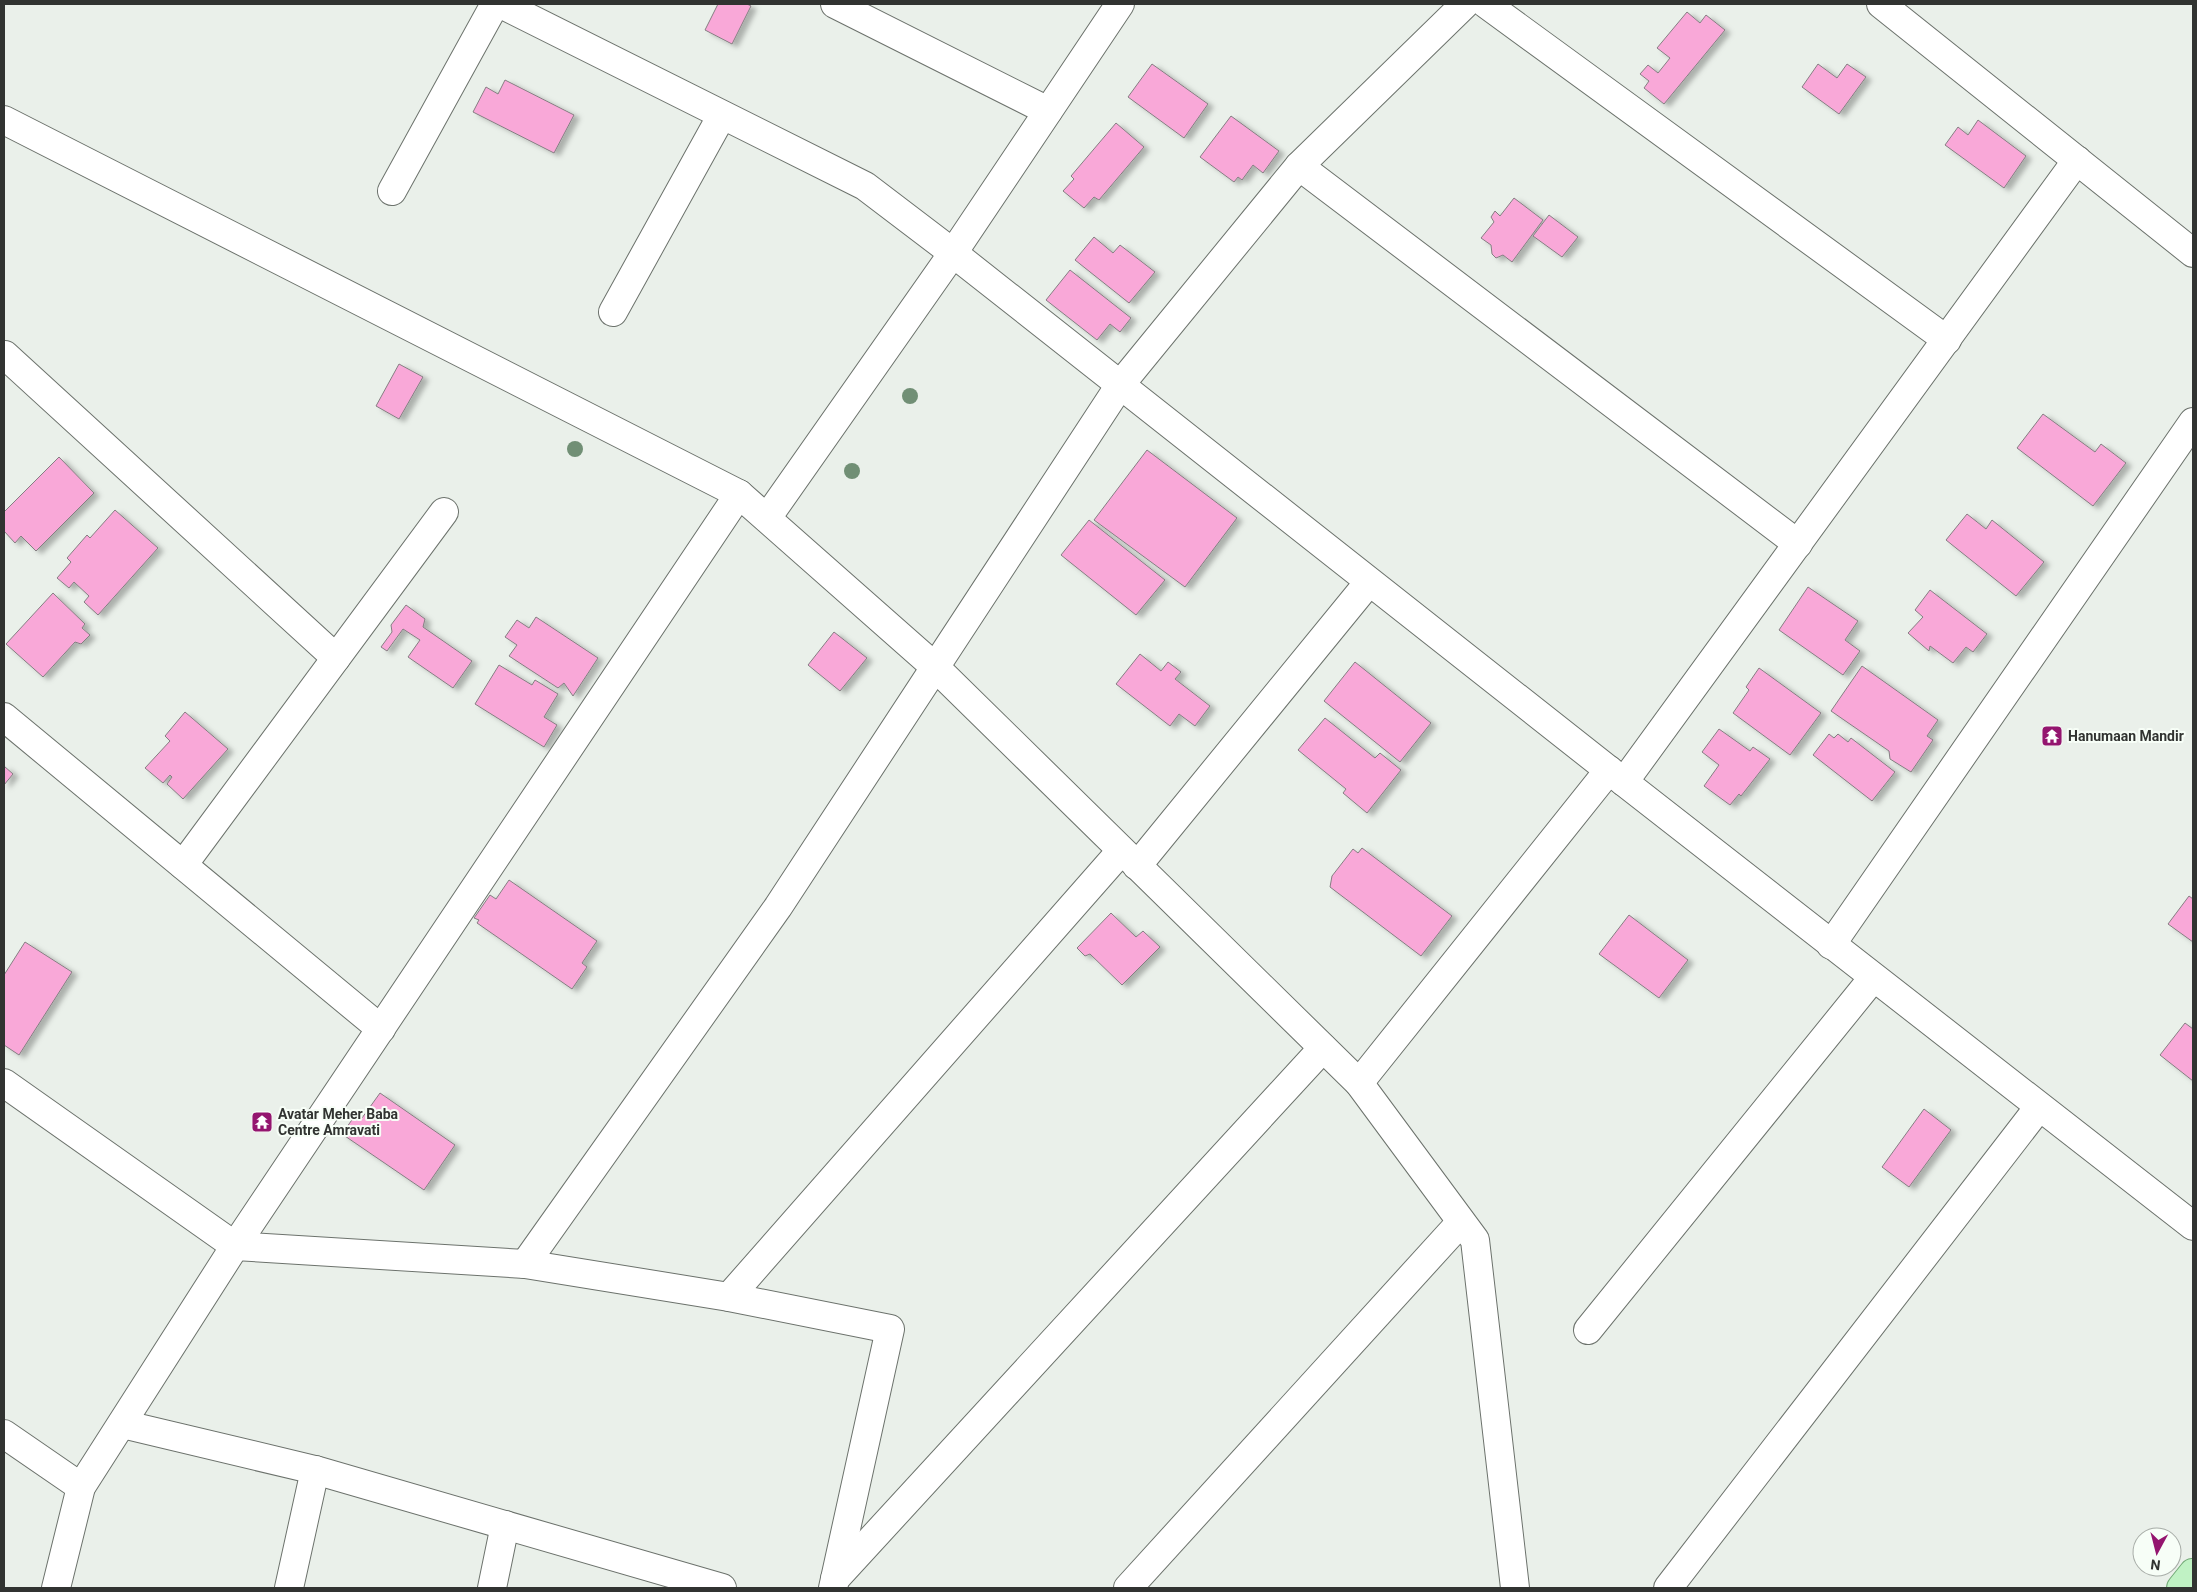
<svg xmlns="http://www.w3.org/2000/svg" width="2197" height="1592" viewBox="0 0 2197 1592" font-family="Roboto,sans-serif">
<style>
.building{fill:#f9a8d8;stroke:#857e82;filter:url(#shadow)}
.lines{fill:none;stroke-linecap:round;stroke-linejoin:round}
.street-casing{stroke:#6c726c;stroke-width:30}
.primary-casing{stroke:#73aa77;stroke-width:30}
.street{stroke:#fff;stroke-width:28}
.primary{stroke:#c0f2c4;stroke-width:28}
.tree{fill:#718f75}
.labels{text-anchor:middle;stroke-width:4;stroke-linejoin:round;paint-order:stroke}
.poi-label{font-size:14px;font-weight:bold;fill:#313331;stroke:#f7fef7;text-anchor:start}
</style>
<defs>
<filter id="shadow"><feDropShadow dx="5.5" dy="3" stdDeviation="2.5" flood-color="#0004"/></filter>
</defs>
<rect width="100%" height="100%" fill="#eaf0ea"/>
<g class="building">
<path d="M718,4H747L751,6L732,44L705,30Z"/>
<path d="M1687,12L1700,23L1706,15L1725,30L1664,104L1644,88L1649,81L1640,74L1648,65L1658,73L1670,58L1657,48Z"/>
<path d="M1152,64L1208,104L1184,138L1128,97Z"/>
<path d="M1818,64L1837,78L1847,64L1866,77L1839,114L1802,87Z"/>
<path d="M505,80L574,115L554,153L473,112L486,87L498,94Z"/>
<path d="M1231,116L1279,151L1263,173L1253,165L1242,180L1238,177L1234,182L1200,157Z"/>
<path d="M1978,120L2026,156L2004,188L1945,145L1958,127L1968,135Z"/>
<path d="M1116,123L1144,147L1099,200L1094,197L1084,208L1063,191L1074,179L1071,176Z"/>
<path d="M1514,198L1543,220L1512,262L1503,255L1496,258L1492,254L1491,245L1481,238L1494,222L1491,217L1495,211L1500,216Z"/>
<path d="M1549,215L1578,237L1562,257L1533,236Z"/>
<path d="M1094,237L1113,253L1120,245L1155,272L1129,303L1075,260Z"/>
<path d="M1070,270L1131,318L1120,332L1110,324L1097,340L1046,300Z"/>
<path d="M399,364L423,377L399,419L376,406Z"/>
<path d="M2043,414L2095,452L2101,444L2126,463L2093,506L2017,448Z"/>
<path d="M1147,450L1237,518L1185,587L1094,520Z"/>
<path d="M59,457L94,493L36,551L21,536L15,543L4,531V512Z"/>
<path d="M115,510L158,548L98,615L84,602L89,596L74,582L69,588L57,578L71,562L67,558L87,535L90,538Z"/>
<path d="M1967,514L1986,529L1992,520L2044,562L2016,596L1946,540Z"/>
<path d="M1089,520L1165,580L1136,615L1061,555Z"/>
<path d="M1808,587L1858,621L1845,640L1860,651L1843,675L1779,630Z"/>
<path d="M1930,590L1987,634L1973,652L1966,647L1953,663L1930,646L1929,651L1908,633L1923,617L1915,610Z"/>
<path d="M53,593L85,624L82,628L90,635L81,644L75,642L43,677L6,644Z"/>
<path d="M406,605L425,619L423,627L472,661L453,688L408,657L420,640L403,629L387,651L381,647L392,632L391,625Z"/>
<path d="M536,617L598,658L573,696L564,683L558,688L509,656L517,645L505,637L517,620L529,628Z"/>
<path d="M834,632L867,658L840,691L808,665Z"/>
<path d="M1140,654L1161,671L1168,662L1181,672L1175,679L1210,706L1195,726L1179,714L1170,726L1116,684Z"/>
<path d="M1355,662L1431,723L1400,762L1324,701Z"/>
<path d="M499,665L532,685L535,680L558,694L544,717L557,725L544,747L475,704Z"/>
<path d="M1862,666L1938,720L1927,736L1933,740L1911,772L1890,759L1889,751L1831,711Z"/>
<path d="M1759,668L1821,713L1790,755L1733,713L1749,690L1746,687Z"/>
<path d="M185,712L228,749L183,799L167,784L172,777L170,775L163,783L145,768L170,741L165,736Z"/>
<path d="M1325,718L1375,758L1380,753L1401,770L1367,813L1343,793L1346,789L1298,750Z"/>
<path d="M1719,729L1750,751L1753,747L1770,759L1741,796L1739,794L1730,805L1704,786L1719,765L1702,752Z"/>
<path d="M1829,734L1834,738L1838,734L1848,742L1851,738L1895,772L1872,801L1813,755Z"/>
<path d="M4,766L13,774L4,785Z"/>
<path d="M1362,848L1452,916L1421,956L1330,887L1332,876L1353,849L1358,853Z"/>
<path d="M509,880L597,941L582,963L587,967L572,989L477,923L479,920L474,918L490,895L496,899Z"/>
<path d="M2189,896L2193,899V942L2168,924Z"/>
<path d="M1111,913L1136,937L1143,931L1160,947L1122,985L1090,954L1085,956L1077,948Z"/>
<path d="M1629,915L1688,960L1659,998L1599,954Z"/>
<path d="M25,942L72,972L19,1055L4,1045V975Z"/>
<path d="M2185,1023L2193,1029V1081L2160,1055Z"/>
<path d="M380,1093L455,1145L424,1190L342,1134L356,1114L362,1118Z"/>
<path d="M1924,1109L1951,1130L1909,1187L1882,1167Z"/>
</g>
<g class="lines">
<g class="street-casing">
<g id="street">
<path d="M501,4L865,186L953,253L1624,782L2193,1226"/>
<path d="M835,4L1048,111"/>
<path d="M1486,4L1947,340"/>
<path d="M1881,4L2193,253"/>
<path d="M4,120L739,494L935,667L1359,1083L1475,1240L1515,1588"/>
<path d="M1299,166L1798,544"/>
<path d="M392,191L495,4"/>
<path d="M613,312L722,115"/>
<path d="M5,355L336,658"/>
<path d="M767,518L953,253L1120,4"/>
<path d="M4,717L381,1029"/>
<path d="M1624,782L2077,160"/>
<path d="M183,865L444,512"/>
<path d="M1137,866L1369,582"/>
<path d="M1831,945L2193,422"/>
<path d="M4,1083L235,1246L525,1264L729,1297L890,1329L833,1588"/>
<path d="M1359,1083L1609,770"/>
<path d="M525,1264L778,907L1120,385L1299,166L1465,4"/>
<path d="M729,1297L1121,851"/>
<path d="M1588,1330L1873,978"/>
<path d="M122,1424L315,1470L722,1588"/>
<path d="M4,1434L81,1487"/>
<path d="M835,1579L1323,1048"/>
<path d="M56,1588L81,1487L235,1246L739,494"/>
<path d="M289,1588L315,1470"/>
<path d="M492,1588L505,1525"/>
<path d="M1128,1588L1461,1222"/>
<path d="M1668,1588L2039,1107"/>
</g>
</g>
<g class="primary-casing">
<path id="primary" d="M2181,1588L2193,1573"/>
</g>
<use href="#street" class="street"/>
<use href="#primary" class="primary"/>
</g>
<g class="tree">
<circle cx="910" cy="396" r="8"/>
<circle cx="575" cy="449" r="8"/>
<circle cx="852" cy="471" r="8"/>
</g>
<defs>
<g id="temple-square" transform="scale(1.125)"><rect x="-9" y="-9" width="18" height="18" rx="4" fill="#94156f" stroke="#f7fef7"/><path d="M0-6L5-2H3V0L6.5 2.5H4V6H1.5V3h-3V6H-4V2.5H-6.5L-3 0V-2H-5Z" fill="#fff"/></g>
</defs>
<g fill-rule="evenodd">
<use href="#temple-square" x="2052" y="736"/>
<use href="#temple-square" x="262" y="1122"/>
</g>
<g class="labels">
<g class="poi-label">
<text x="2068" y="741">Hanumaan Mandir</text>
<text x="278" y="1119">Avatar Meher Baba<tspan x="278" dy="16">Centre Amravati</tspan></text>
</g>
</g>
<rect width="2197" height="1592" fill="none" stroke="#313331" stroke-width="10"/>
<g transform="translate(2157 1552) rotate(187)"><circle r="24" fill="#f7fef7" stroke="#a8ada8"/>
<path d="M0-4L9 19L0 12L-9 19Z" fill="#94156f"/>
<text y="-8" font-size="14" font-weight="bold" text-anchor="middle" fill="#313331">N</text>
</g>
</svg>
